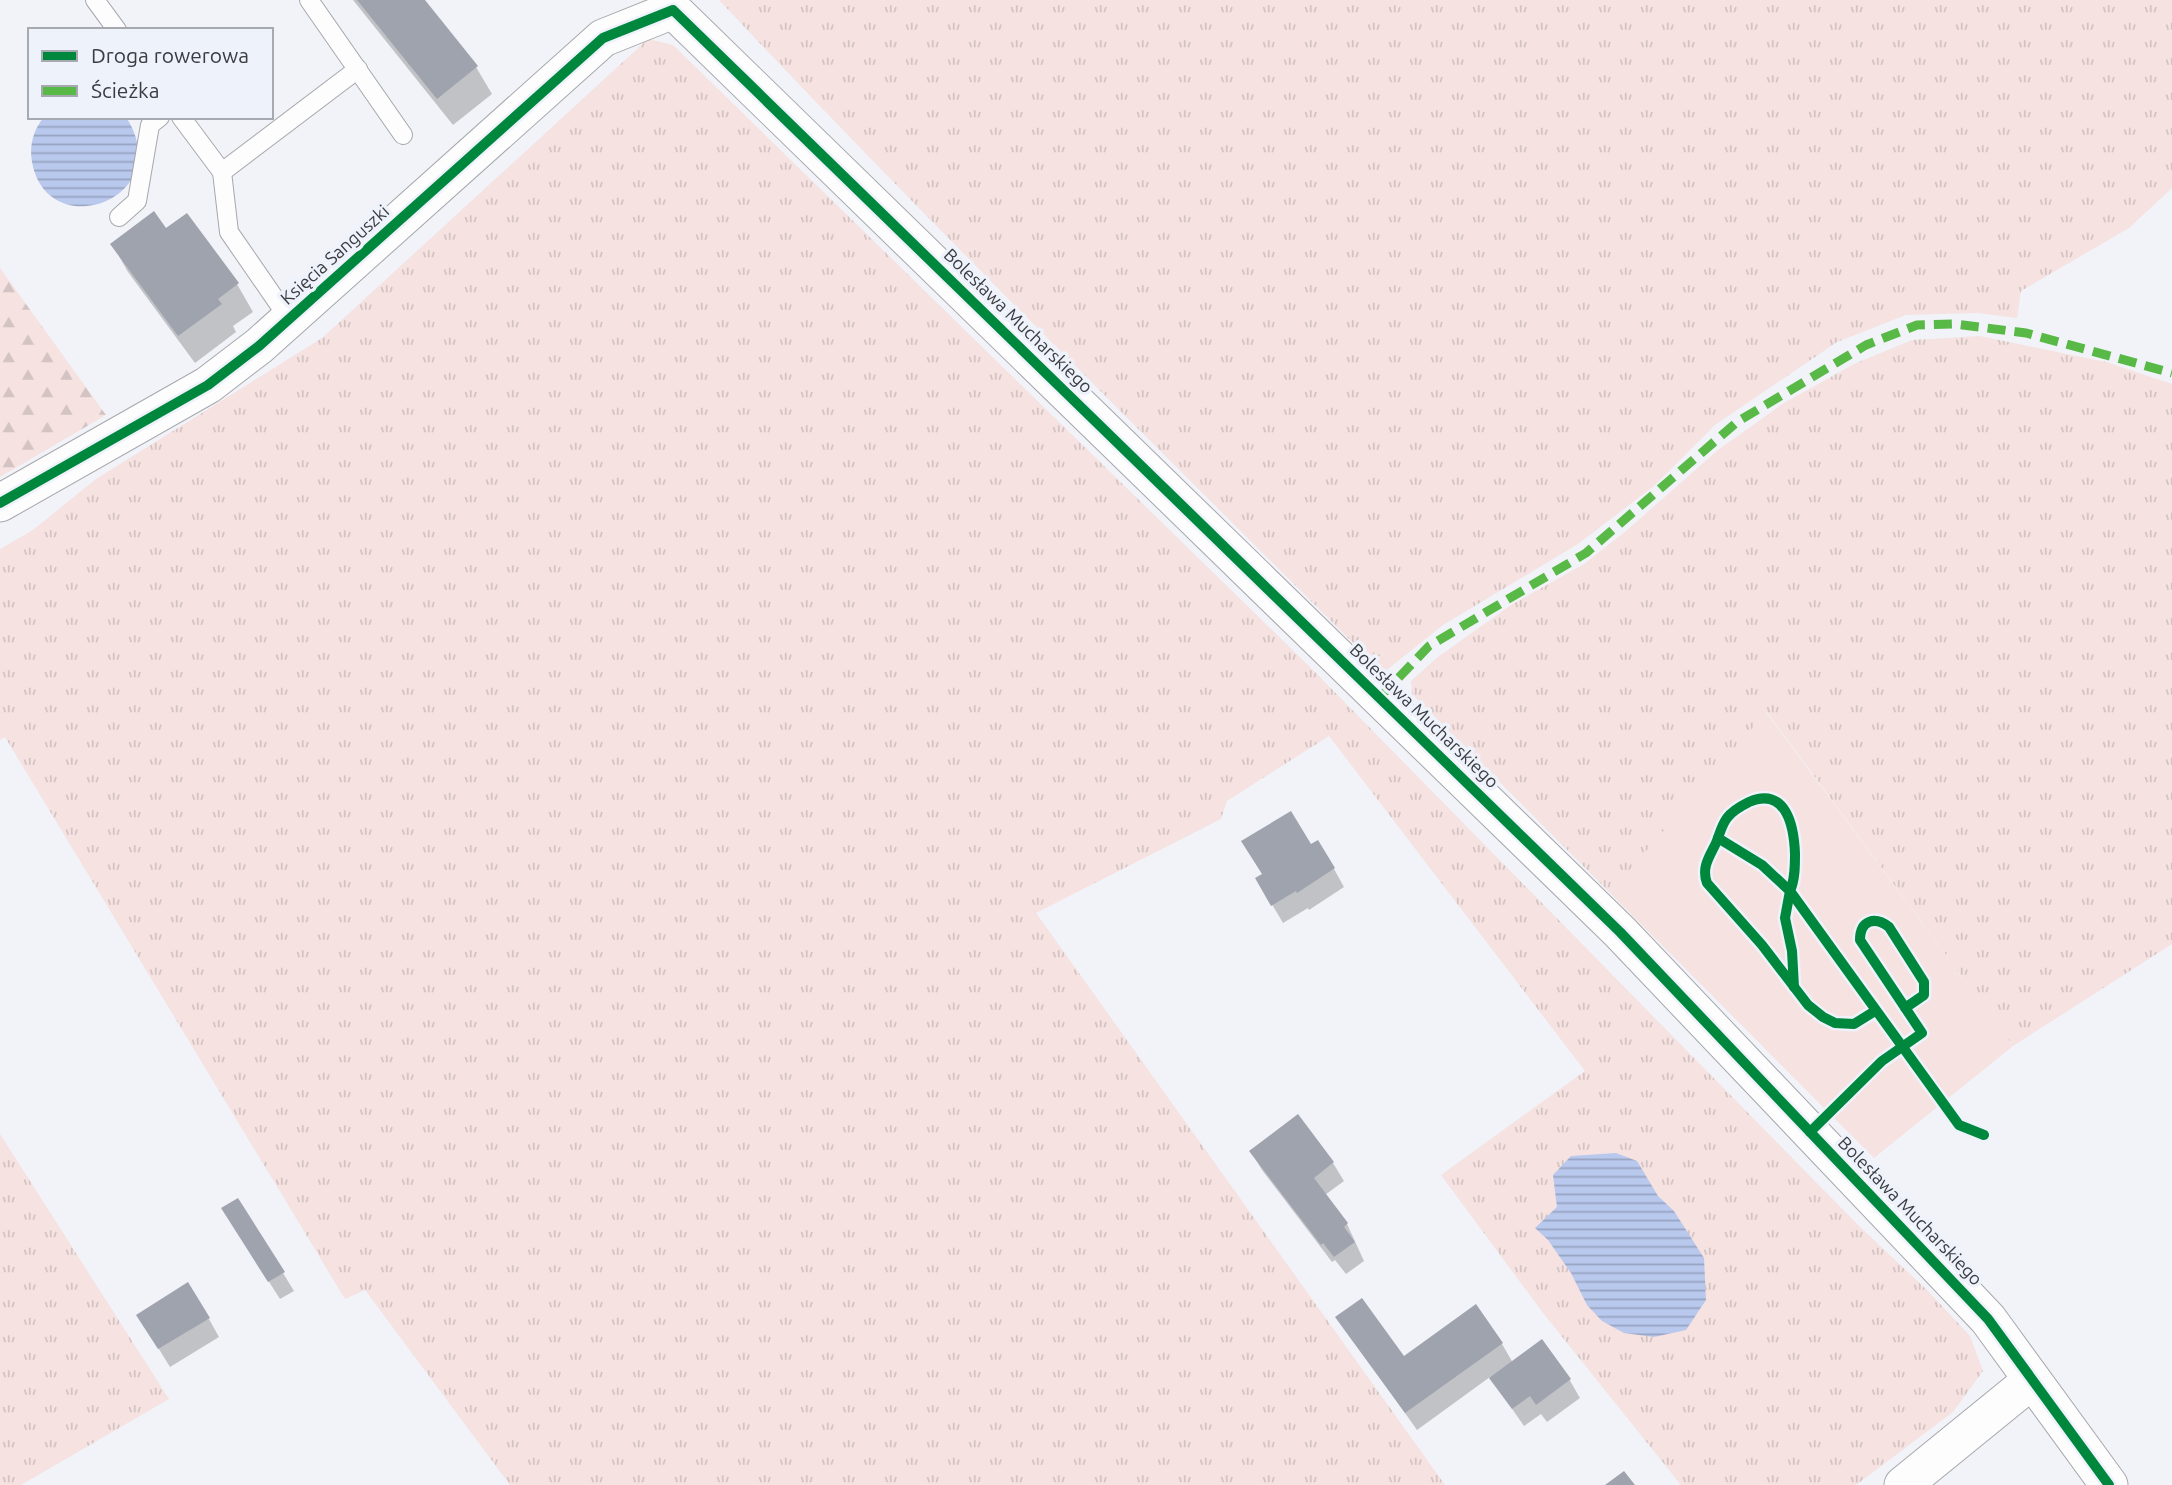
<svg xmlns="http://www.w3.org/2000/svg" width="2172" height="1485" viewBox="0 0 2172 1485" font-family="Ubuntu,sans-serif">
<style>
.grass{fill:url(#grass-tufts)}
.forest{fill:url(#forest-firs)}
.garden{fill:#f5e2e1}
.water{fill:url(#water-rules)}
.shadow{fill:#0003}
.building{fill:#9ea3ae}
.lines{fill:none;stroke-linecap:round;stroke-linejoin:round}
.service-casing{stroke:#a6a8ab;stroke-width:20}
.minor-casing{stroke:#a6a8ab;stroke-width:39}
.service{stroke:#fdfdfe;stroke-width:18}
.minor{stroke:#fdfdfe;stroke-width:37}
.quiet{stroke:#58b947;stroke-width:9;stroke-dasharray:18 9;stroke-linecap:butt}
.cycleway-casing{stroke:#eef2fb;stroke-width:15}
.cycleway{stroke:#00873e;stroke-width:10}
.labels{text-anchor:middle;stroke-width:7;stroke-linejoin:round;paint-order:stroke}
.street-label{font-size:18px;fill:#3a3c40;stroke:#eef2fb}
</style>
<defs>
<pattern id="grass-tufts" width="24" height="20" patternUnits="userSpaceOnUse" patternTransform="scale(1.75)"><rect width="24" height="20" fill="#f5e2e1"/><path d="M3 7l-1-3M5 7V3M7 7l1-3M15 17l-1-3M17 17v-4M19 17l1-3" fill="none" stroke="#d3c3c2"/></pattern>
<pattern id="forest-firs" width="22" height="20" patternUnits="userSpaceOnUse" patternTransform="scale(1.75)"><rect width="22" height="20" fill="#f5e2e1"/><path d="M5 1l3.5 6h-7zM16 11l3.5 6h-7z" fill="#d3c3c2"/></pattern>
<pattern id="water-rules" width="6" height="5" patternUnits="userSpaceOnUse" patternTransform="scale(1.75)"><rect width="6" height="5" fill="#b9c8ed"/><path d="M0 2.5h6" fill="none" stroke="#97a4c1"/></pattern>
</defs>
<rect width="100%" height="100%" fill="#f1f3f8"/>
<g class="grass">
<path d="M719,0H2172V188L2129,228L2021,291L2017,318L1977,313L1906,315L1837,342L1715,425L1654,486L1578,544L1443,625L1383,673C1160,450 935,230 719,0Z"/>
<path d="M648,39L673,45L1314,671L1859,1226L1927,1290L1970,1336L1983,1371L1953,1412L1856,1485H1681L1543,1313L1441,1175L1585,1071L1329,736L1227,801L1221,819L1036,913L1445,1485H510L365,1290L345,1299L5,737L0,740V549L33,530L96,479L322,338Z"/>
<path d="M1980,336L2106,362L2172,384V944L2013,1046L1767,712L1610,893L1412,694L1411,681L1438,657L1511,605L1584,564L1626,531L1718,450L1784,403L1854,364L1912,340Z"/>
<path d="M0,1134L169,1399L21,1485H0Z"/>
</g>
<path class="forest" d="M0,268L106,415L0,477Z"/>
<path class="garden" d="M1766,712L2013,1046L1874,1158L1610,893Z"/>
<g class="water">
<path d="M44,117H126C179,199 47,246 32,162C29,146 33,130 44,117Z"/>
<path d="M1616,1153L1637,1161L1658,1196L1674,1211L1704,1258L1706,1300L1686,1330L1654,1337L1624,1333L1602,1321L1587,1305L1571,1273L1548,1240L1535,1228L1557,1207L1553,1175L1571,1156Z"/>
</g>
<g class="shadow">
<path d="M353,0H423L476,67L492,94L453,125Z"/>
<path d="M187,216L237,284L253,312L233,326L236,332L195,363L128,272L112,244L166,231Z"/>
<path d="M1311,847L1334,869L1344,887L1309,910L1308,908L1283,923L1257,879Z"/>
<path d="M1298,1116L1333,1163L1344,1181L1325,1195L1347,1224L1364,1261L1346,1274L1335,1260L1332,1262L1262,1170L1251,1152Z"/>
<path d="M234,1227L283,1273L294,1291L280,1299Z"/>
<path d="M209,1319L219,1337L170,1367L149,1333Z"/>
<path d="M1502,1344L1513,1363L1569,1379L1580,1398L1547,1422L1541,1414L1524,1426L1490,1377L1417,1430L1357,1345L1403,1358Z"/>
</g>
<g class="building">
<path d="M357,0H425L478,66L437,99Z"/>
<path d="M154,211L166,228L187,213L239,283L218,299L222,304L178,336L110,244Z"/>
<path d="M1291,811L1311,844L1318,840L1335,868L1297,893L1296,891L1271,906L1255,878L1262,874L1241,841Z"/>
<path d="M1298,1114L1334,1162L1314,1178L1348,1223L1344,1227L1355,1242L1334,1257L1323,1243L1321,1245L1249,1151Z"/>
<path d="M238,1198L285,1272L268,1282L221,1208Z"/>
<path d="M188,1282L210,1318L158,1349L136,1315Z"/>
<path d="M1362,1298L1404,1356L1476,1304L1503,1343L1405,1413L1335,1317Z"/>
<path d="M1542,1339L1571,1379L1536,1405L1530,1396L1512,1409L1489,1378Z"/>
<path d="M1624,1471L1635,1485H1605Z"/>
</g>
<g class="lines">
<g class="service-casing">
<g id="service">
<path d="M95,0L117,30"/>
<path d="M309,0L403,135"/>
<path d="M181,117L222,172L229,232L289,319"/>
<path d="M222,172L358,69"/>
<path d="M119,217L137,201L150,125L160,117"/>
</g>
</g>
<g class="minor-casing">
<g id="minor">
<path d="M0,503L208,385L259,346L603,38L673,10L1620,932L1988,1319L2109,1485"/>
<path d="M1903,1485L2032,1380"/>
</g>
</g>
<use href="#service" class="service"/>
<use href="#minor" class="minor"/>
<path class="quiet" d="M1380,697L1429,646L1586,553L1737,422L1866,345L1917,325L1955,324L2026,333L2172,373"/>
<g class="cycleway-casing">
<g id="cycleway">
<path d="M0,503L208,385L259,346L603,38L673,10L1620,932L1988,1319L2109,1485"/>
<path d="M1718,838L1762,865L1790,891L1785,918L1792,951L1794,987"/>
<path d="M1875,1011L1854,1024L1835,1023L1823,1017L1808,1005L1762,945L1707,883C1701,867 1710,856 1716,843C1720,834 1721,826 1727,818C1732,811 1741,806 1749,802C1786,786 1794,826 1795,854C1795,866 1795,880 1790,891L1959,1125L1984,1135"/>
<path d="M1810,1132L1882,1061L1922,1033L1860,940C1860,920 1875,916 1889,927L1924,982V995L1905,1008"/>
</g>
</g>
<use href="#cycleway" class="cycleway"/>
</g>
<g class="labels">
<g class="street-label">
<text transform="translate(335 255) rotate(-42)" y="6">Księcia Sanguszki</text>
<text transform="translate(1018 321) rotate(44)" y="6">Bolesława Mucharskiego</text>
<text transform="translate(1424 716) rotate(44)" y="6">Bolesława Mucharskiego</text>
<text transform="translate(1910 1211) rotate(46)" y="6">Bolesława Mucharskiego</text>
</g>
</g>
<rect x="28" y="28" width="245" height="91" fill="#eef2fb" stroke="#a6a9b0" stroke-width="2"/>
<rect x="42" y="51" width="35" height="10" fill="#00873e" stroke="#a6a9b0" stroke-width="2"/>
<text x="91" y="63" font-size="21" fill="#3a3c40">Droga rowerowa</text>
<rect x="42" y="86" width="35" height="10" fill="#58b947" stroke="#a6a9b0" stroke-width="2"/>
<text x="91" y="98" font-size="21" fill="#3a3c40">Ścieżka</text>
</svg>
